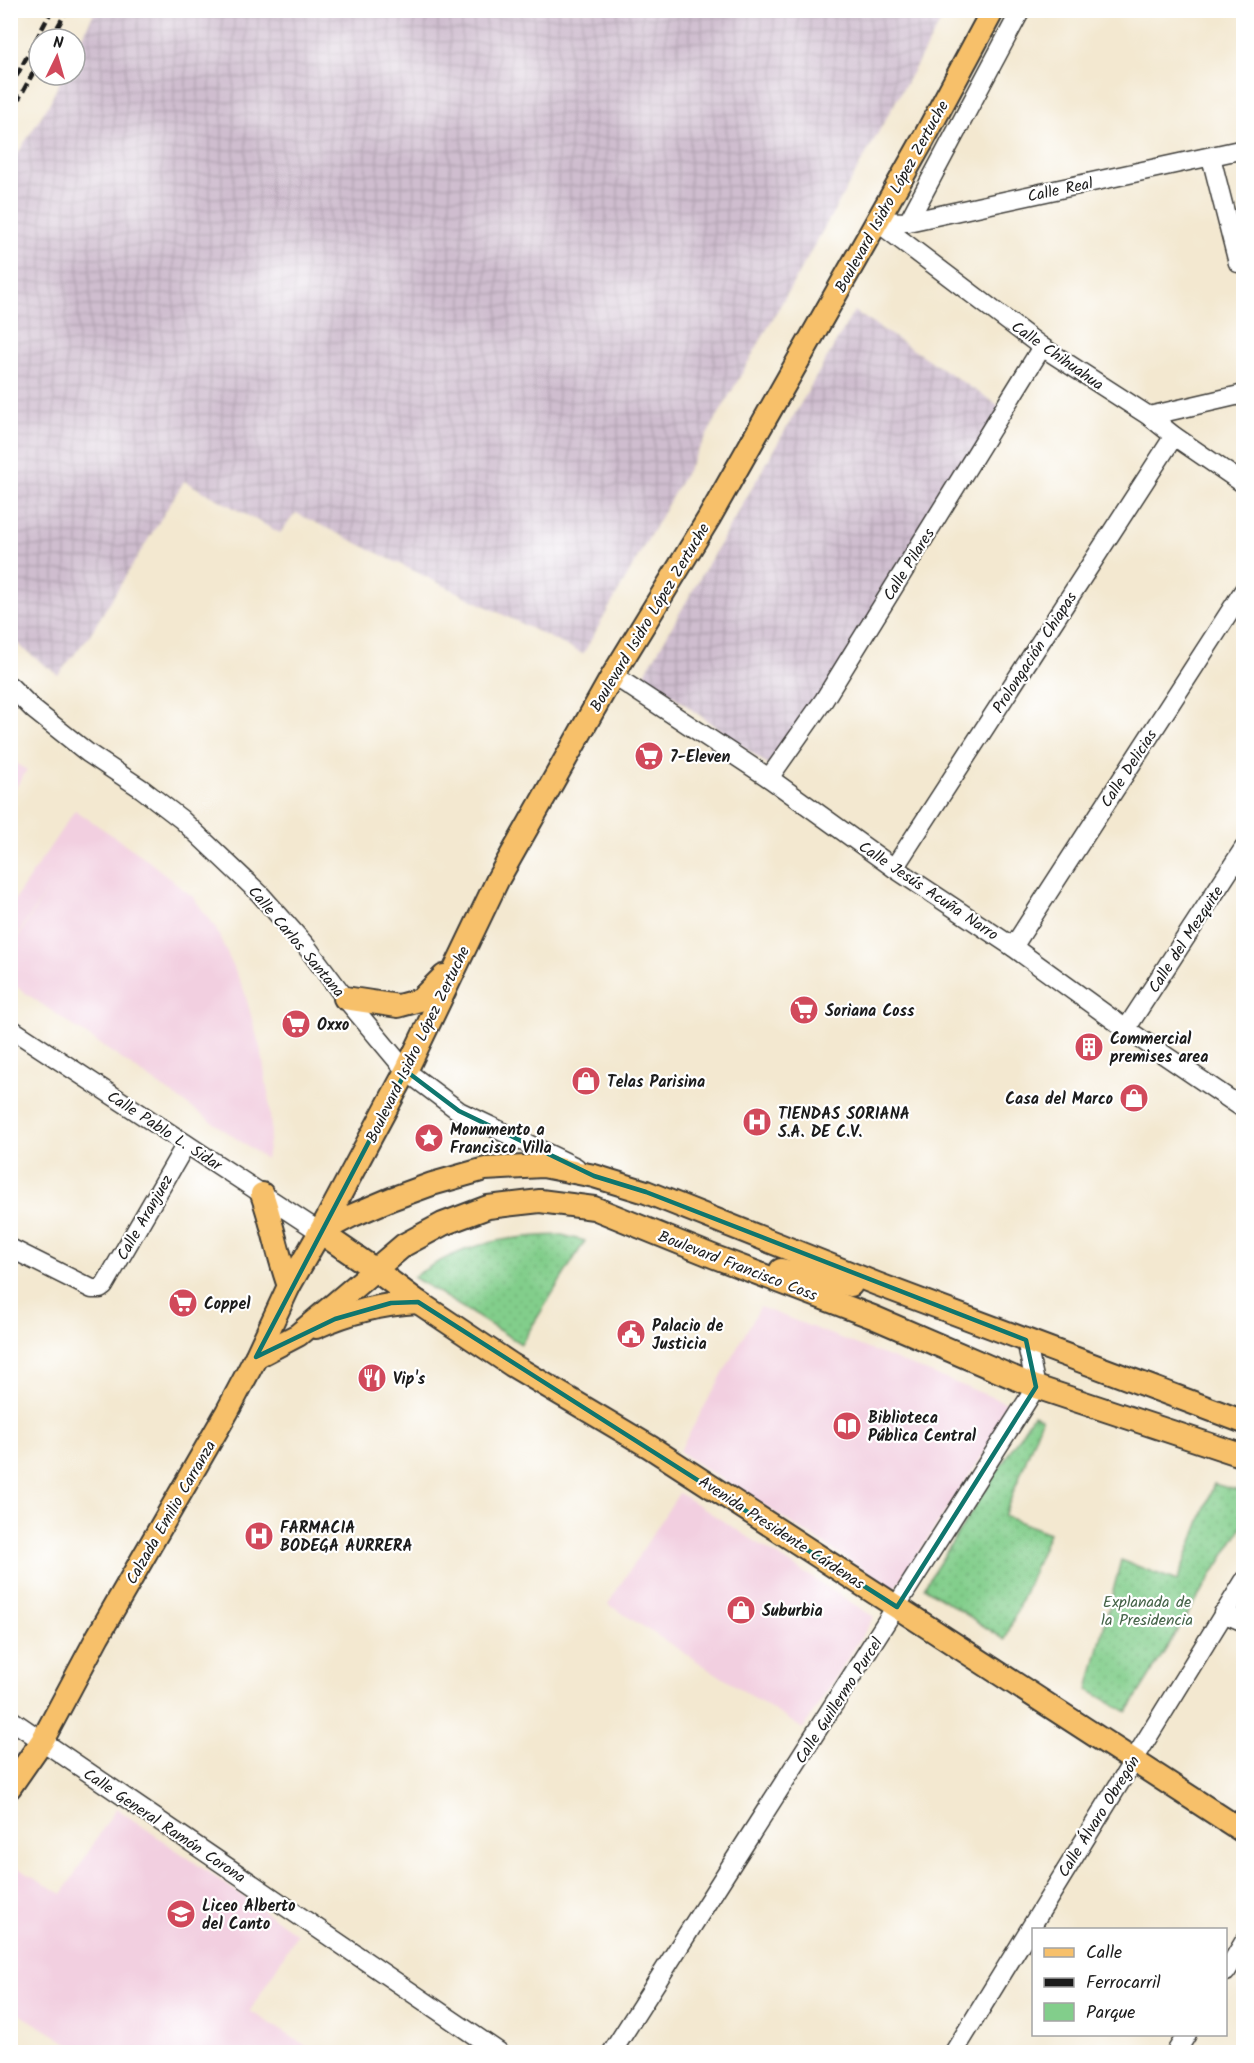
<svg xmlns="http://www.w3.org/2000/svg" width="1254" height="2063" viewBox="0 0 1254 2063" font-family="Kalam,sans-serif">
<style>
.built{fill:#f2cfe0}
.industrial{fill:url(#industrial-grid)}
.green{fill:url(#green-dots);stroke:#4f7554;stroke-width:1.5}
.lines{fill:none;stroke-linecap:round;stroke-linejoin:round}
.minor-casing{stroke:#3c3b37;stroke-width:21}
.major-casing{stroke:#3c3b37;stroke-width:26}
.minor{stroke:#fff;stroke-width:18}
.major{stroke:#f7c06b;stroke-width:22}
.rail{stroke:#1c1c1c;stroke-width:4.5;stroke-dasharray:9 4.5;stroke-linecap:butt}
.marked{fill:none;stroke:#0f766e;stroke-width:4.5;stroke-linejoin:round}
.labels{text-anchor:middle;stroke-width:4.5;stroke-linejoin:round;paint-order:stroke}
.street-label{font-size:16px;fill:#1c1c1c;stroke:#fff}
.poi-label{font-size:16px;font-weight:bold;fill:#1c1c1c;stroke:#fff;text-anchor:start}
.park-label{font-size:16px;fill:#456348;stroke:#fff}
</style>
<defs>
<pattern id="industrial-grid" width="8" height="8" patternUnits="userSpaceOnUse" patternTransform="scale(1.5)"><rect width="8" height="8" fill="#cfbdcf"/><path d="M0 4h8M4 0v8" fill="none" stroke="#b1a2b1"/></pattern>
<pattern id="green-dots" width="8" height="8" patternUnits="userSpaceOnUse" patternTransform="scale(1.5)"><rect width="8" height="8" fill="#82ce8b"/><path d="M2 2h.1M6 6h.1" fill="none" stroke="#70b077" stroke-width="1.8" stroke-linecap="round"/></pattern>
</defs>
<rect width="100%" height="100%" fill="#fff"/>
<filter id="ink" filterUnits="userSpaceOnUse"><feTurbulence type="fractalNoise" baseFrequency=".0167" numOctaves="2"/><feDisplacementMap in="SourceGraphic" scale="12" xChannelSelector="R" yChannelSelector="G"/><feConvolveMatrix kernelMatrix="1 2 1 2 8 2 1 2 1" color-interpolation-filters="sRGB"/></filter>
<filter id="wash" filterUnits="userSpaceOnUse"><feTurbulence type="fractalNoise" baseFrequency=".008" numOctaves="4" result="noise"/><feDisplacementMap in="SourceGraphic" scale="24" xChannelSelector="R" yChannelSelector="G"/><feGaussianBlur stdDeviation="1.35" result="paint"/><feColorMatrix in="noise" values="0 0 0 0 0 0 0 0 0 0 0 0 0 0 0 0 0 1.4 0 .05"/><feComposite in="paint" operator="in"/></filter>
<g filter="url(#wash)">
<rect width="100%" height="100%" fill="#f3e8d0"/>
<g class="built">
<path d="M11,760L27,770L11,795Z"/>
<path d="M75,810L141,855L193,897L215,927L244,990L262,1055L269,1100L271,1129L266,1159L11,983V948L50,886L11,945V905Z"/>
<path d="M760,1307L1015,1406L895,1589L679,1452Z"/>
<path d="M679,1493L874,1617L803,1729L608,1604Z"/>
<path d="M116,1808L297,1934L250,2011L316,2052H83L11,2009V1864L62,1894Z"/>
</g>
<g class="industrial">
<path d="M95,11V10L947,11L583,654L296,513L280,533L184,481L89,636L58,675L21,647L11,636V164L49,104L63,75H75V51Z"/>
<path d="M854,311L1007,411L774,769L644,675Z"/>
</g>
<g class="green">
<path d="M562,1235L585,1241L521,1344L413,1277C462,1244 504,1236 562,1235Z"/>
<path d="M1033,1415L1042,1419L1004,1516L1049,1533L1005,1640L924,1587Z"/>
<path d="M1214,1484L1243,1492V1525L1127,1712L1088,1690L1121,1560L1177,1581Z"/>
</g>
</g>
<g filter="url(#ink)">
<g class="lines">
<g class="minor-casing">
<g id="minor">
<path d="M1211,157L1238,263"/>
<path d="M876,221L1042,347L1149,416L1174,436L1244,484"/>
<path d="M876,221L908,222L1244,149"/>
<path d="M908,222L1021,10"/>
<path d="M1149,416L1244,394"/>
<path d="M613,675L769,778L894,868L1013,947L1126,1029L1244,1109"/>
<path d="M10,686L34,710L88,753L142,789L181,819L260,894L306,946L345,998L406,1071L459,1111L576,1167"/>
<path d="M769,778L824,700L1042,347"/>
<path d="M894,868L1174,436"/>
<path d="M1013,947L1244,590"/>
<path d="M10,1028L320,1232"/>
<path d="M1126,1029L1244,848"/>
<path d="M10,1248L92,1289H100L104,1286L186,1144"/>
<path d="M1223,1613L1244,1622"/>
<path d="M10,1719L499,2052"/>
<path d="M1226,1972L1244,1942"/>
<path d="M612,2052L1036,1387L1026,1340"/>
<path d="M954,2052L1244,1581"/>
<path d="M1176,2052L1187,2034"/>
</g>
</g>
<g class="major-casing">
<g id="major">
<path d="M345,998L398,1006L420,1000L444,976"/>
<path d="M262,1194C273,1225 278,1256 289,1286"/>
<path d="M320,1232L374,1269L418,1302L512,1365L650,1447L1244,1832"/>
<path d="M320,1232L351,1216L391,1199L432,1184L485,1169L543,1166L594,1176L646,1192L877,1284L1244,1422"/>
<path d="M781,1270L851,1285"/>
<path d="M316,1327C349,1312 382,1304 418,1302"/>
<path d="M256,1357L298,1335L404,1245L443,1224L488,1207L540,1201L594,1208L715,1257L873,1317L1036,1387L1244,1456"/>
<path d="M10,1787L42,1741L98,1636L227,1412L256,1357L289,1286L320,1232L406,1071L498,879L613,675L709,518L922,142L993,10"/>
</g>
</g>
<use href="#minor" class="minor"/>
<use href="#major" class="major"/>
<g class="rail">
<path d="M51,39L67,10"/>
<path d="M10,88L52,10"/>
<path d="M10,115L39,62"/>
</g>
</g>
</g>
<path class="marked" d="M406,1071L459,1111L594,1176L646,1192L1026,1340L1036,1387L897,1607L418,1302L391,1303L335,1319L256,1357Z"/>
<defs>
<g id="supermarket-disc" transform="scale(1.5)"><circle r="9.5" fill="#d1495b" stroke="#fff"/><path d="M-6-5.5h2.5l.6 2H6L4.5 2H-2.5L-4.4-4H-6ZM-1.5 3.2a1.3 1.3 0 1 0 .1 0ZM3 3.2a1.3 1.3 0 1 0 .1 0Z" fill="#fff"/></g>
<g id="building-disc" transform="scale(1.5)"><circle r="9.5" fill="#d1495b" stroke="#fff"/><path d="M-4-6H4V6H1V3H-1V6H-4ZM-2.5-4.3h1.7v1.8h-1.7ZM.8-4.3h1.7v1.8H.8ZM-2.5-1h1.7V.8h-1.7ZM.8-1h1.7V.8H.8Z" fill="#fff"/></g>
<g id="shop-disc" transform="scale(1.5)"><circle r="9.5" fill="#d1495b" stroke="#fff"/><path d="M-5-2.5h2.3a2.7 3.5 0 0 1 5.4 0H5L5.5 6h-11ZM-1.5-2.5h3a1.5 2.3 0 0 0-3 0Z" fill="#fff"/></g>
<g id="hospital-disc" transform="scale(1.5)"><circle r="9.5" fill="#d1495b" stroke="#fff"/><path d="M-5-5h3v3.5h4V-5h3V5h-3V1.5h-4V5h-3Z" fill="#fff"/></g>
<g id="sight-disc" transform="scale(1.5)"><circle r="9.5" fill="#d1495b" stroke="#fff"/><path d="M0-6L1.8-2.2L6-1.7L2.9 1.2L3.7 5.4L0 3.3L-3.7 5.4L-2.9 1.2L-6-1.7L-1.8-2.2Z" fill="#fff"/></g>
<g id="civic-disc" transform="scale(1.5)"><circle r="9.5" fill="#d1495b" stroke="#fff"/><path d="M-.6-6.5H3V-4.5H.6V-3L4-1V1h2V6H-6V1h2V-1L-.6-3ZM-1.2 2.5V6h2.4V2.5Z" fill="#fff"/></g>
<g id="restaurant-disc" transform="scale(1.5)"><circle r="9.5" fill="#d1495b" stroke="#fff"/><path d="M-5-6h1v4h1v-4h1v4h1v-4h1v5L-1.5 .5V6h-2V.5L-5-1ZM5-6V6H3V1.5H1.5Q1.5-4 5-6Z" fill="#fff"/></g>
<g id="library-disc" transform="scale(1.5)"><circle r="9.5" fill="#d1495b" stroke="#fff"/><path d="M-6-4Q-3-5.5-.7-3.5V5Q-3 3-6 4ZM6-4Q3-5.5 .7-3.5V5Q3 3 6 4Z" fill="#fff"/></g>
<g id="school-disc" transform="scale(1.5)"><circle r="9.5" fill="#d1495b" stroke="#fff"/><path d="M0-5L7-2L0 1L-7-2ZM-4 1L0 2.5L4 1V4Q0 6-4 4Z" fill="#fff"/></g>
</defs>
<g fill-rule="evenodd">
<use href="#supermarket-disc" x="649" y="756"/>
<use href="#supermarket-disc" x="804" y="1010"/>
<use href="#supermarket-disc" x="296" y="1024"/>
<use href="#building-disc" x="1089" y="1047"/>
<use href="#shop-disc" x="586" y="1081"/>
<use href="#shop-disc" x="1134" y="1098"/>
<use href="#hospital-disc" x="757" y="1122"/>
<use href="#sight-disc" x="429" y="1138"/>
<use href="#supermarket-disc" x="183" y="1303"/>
<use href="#civic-disc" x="631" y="1334"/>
<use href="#restaurant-disc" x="372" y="1378"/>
<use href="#library-disc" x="847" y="1426"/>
<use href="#hospital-disc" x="259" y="1536"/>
<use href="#shop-disc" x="741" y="1610"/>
<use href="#school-disc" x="181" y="1914"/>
</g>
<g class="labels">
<g class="street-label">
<text transform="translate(1060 189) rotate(-12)" y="6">Calle Real</text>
<text transform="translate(891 196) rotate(-61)" y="6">Boulevard Isidro López Zertuche</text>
<text transform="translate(1058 355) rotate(35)" y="6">Calle Chihuahua</text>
<text transform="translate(908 564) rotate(-58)" y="6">Calle Pilares</text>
<text transform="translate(649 617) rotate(-59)" y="6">Boulevard Isidro López Zertuche</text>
<text transform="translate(1034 652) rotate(-57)" y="6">Prolongación Chiapas</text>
<text transform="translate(1128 768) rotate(-57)" y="6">Calle Delicias</text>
<text transform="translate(929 890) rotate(34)" y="6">Calle Jesús Acuña Narro</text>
<text transform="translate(1185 939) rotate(-57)" y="6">Calle del Mezquite</text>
<text transform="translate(297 941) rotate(50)" y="6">Calle Carlos Santana</text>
<text transform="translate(417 1044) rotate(-64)" y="6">Boulevard Isidro López Zertuche</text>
<text transform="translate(165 1130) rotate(33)" y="6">Calle Pablo L. Sidar</text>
<text transform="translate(144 1217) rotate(-60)" y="6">Calle Aranjuez</text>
<text transform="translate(738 1265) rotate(21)" y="6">Boulevard Francisco Coss</text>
<text transform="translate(170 1512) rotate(-60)" y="6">Calzada Emilio Carranza</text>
<text transform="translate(782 1532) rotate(33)" y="6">Avenida Presidente Cárdenas</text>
<text transform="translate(838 1700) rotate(-57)" y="6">Calle Guillermo Purcel</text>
<text transform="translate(1098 1816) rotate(-58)" y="6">Calle Álvaro Obregón</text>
<text transform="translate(165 1825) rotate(34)" y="6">Calle General Ramón Corona</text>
</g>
<g class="poi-label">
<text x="670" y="762">7-Eleven</text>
<text x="825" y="1016">Soriana Coss</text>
<text x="317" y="1030">Oxxo</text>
<text x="1110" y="1044">Commercial<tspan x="1110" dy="18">premises area</tspan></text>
<text x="607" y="1087">Telas Parisina</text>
<text x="1113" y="1104" text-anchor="end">Casa del Marco</text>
<text x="778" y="1119">TIENDAS SORIANA<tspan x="778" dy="18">S.A. DE C.V.</tspan></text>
<text x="450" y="1135">Monumento a<tspan x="450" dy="18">Francisco Villa</tspan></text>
<text x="204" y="1309">Coppel</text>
<text x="652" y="1331">Palacio de<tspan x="652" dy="18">Justicia</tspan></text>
<text x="393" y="1384">Vip's</text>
<text x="868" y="1423">Biblioteca<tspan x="868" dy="18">Pública Central</tspan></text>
<text x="280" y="1533">FARMACIA<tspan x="280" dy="18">BODEGA AURRERA</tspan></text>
<text x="762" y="1616">Suburbia</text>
<text x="202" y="1911">Liceo Alberto<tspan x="202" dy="18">del Canto</tspan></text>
</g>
<g class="park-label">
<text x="1147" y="1607">Explanada de<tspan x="1147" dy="18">la Presidencia</tspan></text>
</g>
</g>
<rect width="1254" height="2063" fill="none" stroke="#fff" stroke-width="36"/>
<rect x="1032" y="1928" width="195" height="108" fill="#ffffff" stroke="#a4a4a4" stroke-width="1.5"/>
<rect x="1044" y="1948" width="30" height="9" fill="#f7c06b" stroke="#a4a4a4" stroke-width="1.5"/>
<text x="1086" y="1958" font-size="18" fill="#1c1c1c">Calle</text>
<rect x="1044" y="1978" width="30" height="9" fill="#1c1c1c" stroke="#a4a4a4" stroke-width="1.5"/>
<text x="1086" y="1988" font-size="18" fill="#1c1c1c">Ferrocarril</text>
<rect x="1044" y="2003" width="30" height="18" fill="#82ce8b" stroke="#a4a4a4" stroke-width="1.5"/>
<text x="1086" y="2018" font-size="18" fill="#1c1c1c">Parque</text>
<g transform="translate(57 57) rotate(5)"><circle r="28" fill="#ffffff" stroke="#a4a4a4" stroke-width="1.5"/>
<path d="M0-4.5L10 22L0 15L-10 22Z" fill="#d1495b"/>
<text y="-9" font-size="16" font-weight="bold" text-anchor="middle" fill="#1c1c1c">N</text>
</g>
</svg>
